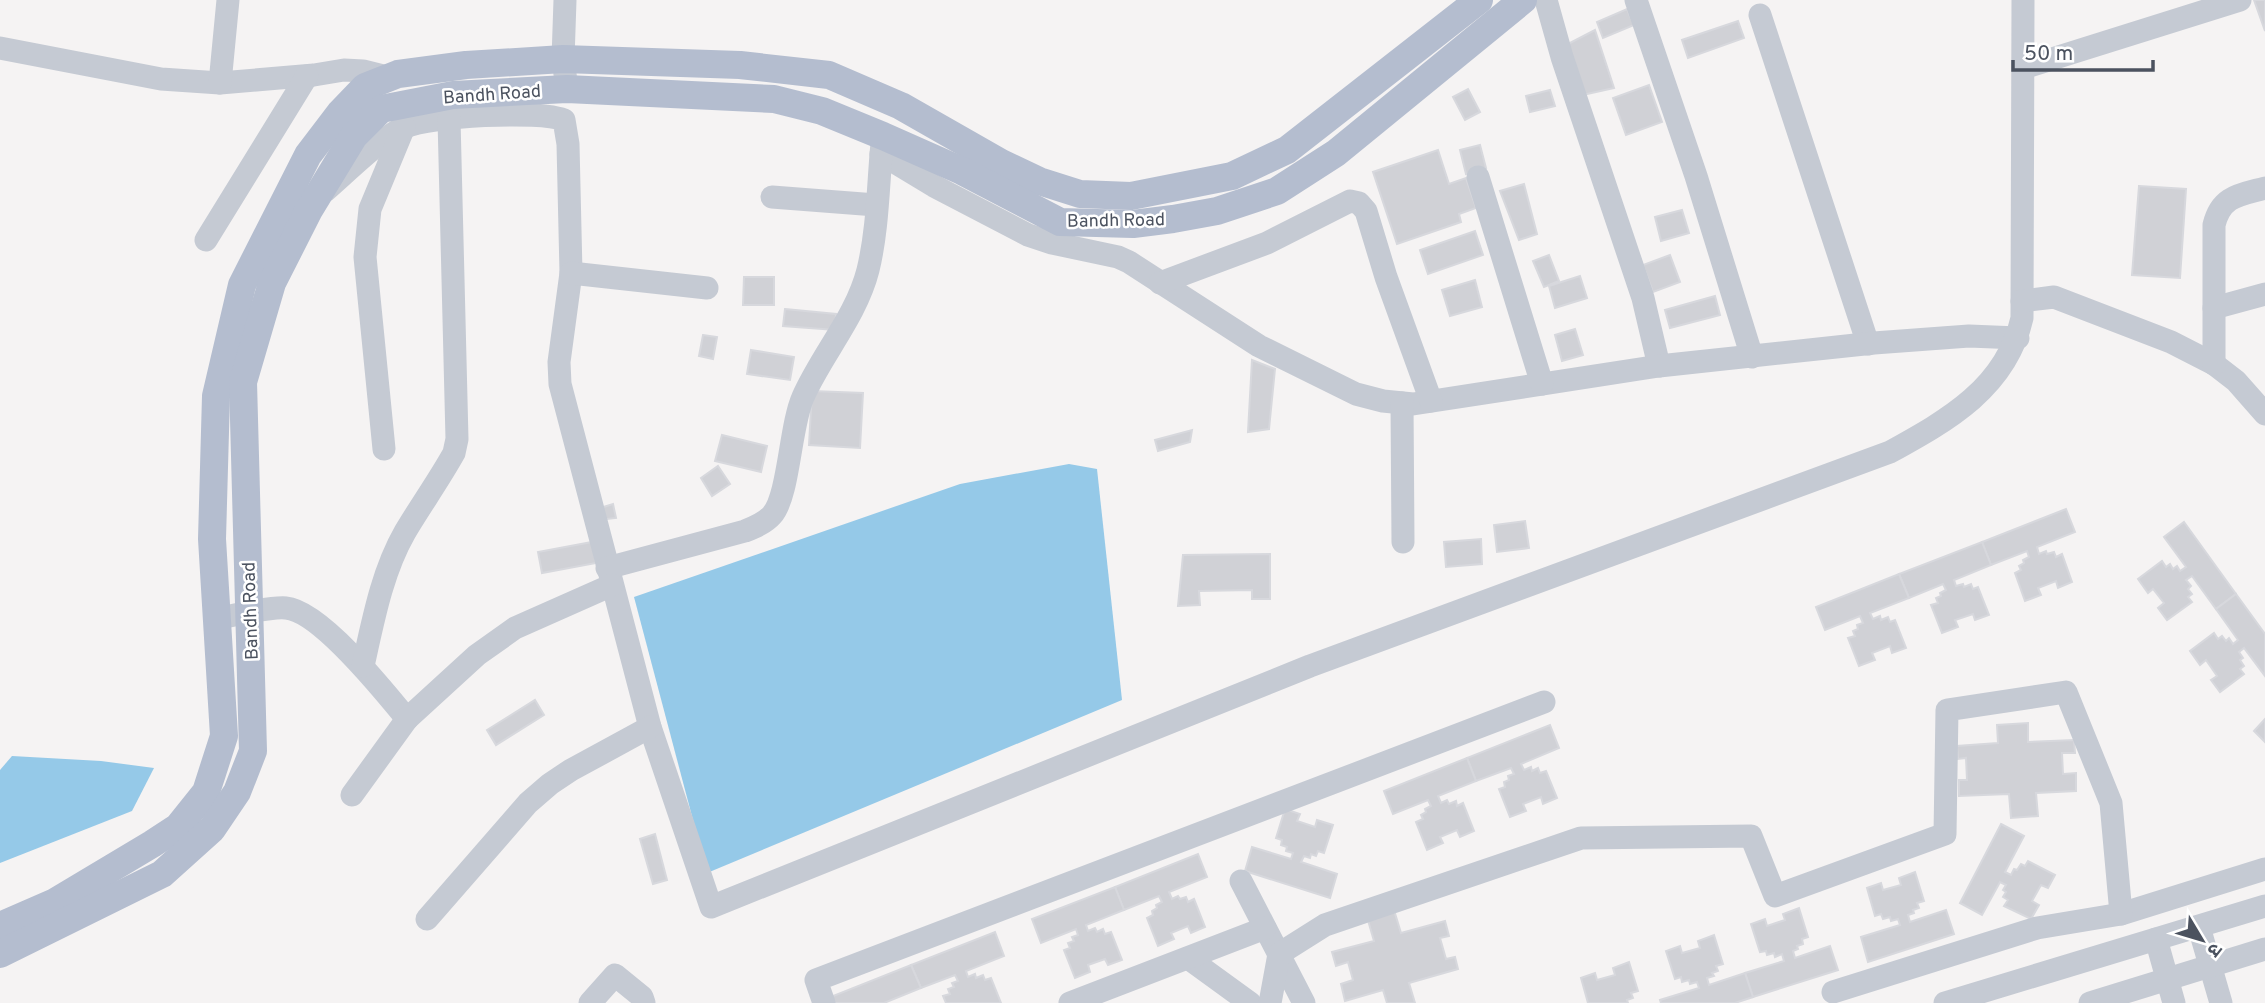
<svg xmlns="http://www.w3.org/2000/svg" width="2265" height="1003" viewBox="0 0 2265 1003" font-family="Overpass,'Noto Sans Devanagari',sans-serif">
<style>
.water{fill:#95c9e8}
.building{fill:#d0d1d6;stroke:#d7d8dd;stroke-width:2}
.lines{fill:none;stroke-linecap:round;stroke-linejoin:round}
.minor{stroke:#c5cad3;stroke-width:23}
.major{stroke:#b4bdcf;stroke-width:28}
.labels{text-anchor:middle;stroke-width:5;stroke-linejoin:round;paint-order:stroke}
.street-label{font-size:18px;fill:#4b525f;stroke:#fff}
</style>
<rect width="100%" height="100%" fill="#f5f3f3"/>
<g class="water">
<path d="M1069,464L1097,469L1122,700L707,873L634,597L960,484Z"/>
<path d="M12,756L101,761L154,768L132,811L0,863V770Z"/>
</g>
<g class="building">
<path d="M2254,0H2265V31Z"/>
<path d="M1627,9L1634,25L1603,38L1597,22Z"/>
<path d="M1738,21L1744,38L1688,58L1682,40Z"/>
<path d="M1595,30L1614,88L1578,96L1564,46Z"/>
<path d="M1649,85L1662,122L1626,135L1613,98Z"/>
<path d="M1468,89L1480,112L1465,120L1453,97Z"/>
<path d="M1550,90L1555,106L1530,112L1526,96Z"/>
<path d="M1480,145L1486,168L1466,174L1460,150Z"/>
<path d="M1438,150L1449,184L1466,178L1476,208L1459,214L1461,222L1397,244L1373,172Z"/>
<path d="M1524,184L1537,234L1519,240L1500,191Z"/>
<path d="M2139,186L2186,189L2180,278L2132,275Z"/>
<path d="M1682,210L1689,233L1661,241L1655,217Z"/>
<path d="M1475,231L1483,255L1428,274L1420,250Z"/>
<path d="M1549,255L1559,281L1544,287L1533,261Z"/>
<path d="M1670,255L1680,282L1653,292L1643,265Z"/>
<path d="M1580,276L1587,298L1555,308L1549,286Z"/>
<path d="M744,277H774V305H743Z"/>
<path d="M1475,280L1482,307L1450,316L1442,290Z"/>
<path d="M1715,296L1720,315L1670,328L1665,310Z"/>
<path d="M785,309L836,314L835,330L783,326Z"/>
<path d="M1575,329L1583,355L1562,361L1555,335Z"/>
<path d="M703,335L717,337L713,359L699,356Z"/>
<path d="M751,350L794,357L790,380L747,374Z"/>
<path d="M1252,360L1275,369L1269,429L1248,432Z"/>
<path d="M812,391L863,393L860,448L809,445Z"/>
<path d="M1192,430L1190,442L1158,451L1155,440Z"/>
<path d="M722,435L767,446L761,472L715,461Z"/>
<path d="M718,466L730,484L712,496L701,478Z"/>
<path d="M613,504L616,518L599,520L597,509Z"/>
<path d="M2066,509L2075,532L2037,547L2039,554L2046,551L2047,554L2054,552L2056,557L2062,554L2072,582L2058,588L2056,581L2038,588L2041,595L2025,601L2015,573L2021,570L2019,566L2024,563L2023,560L2029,557L2027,551L1991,565L1982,542Z"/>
<path d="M1525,521L1529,548L1497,552L1494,525Z"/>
<path d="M2184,522L2236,594L2216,609L2192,576L2186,580L2191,586L2188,589L2192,594L2188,597L2192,602L2167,620L2158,608L2164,603L2153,589L2148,593L2138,579L2162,561L2166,567L2170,564L2173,569L2177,566L2180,571L2186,567L2164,537Z"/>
<path d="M1481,539L1482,564L1446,567L1444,542Z"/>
<path d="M592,542L596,563L542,573L538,552Z"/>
<path d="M1982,542L1991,565L1954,580L1956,586L1963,584L1964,587L1971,584L1973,589L1978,587L1989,615L1975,620L1973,614L1955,620L1958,627L1942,633L1931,605L1938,603L1936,598L1941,596L1940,593L1946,590L1943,584L1909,598L1899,574Z"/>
<path d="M1270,554V599H1252V590L1199,591L1200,605L1178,606L1183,555Z"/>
<path d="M1899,574L1909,598L1870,613L1873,619L1880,616L1881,620L1888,617L1890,622L1895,620L1906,648L1892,653L1890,646L1872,653L1875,660L1859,666L1848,638L1855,636L1853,631L1858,629L1857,625L1863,623L1860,616L1825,630L1816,607Z"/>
<path d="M2236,594L2265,634V676L2244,648L2239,652L2243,658L2240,660L2244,666L2240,669L2244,674L2220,692L2211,680L2217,676L2206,660L2200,665L2190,651L2214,633L2218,639L2222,636L2226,641L2229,638L2233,644L2238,640L2216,609Z"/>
<path d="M535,700L544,715L496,745L487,730Z"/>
<path d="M2265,719V742L2254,731Z"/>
<path d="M2028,723V742L2074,740L2075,753H2062L2063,774L2076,773V791L2036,793L2038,816L2011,818L2009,794L1959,796V780H1967L1966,758L1958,759L1957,746L1998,743L1997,725Z"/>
<path d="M1550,725L1559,748L1521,764L1524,770L1531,767L1532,771L1538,768L1540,773L1546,771L1557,798L1543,804L1541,797L1523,804L1526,811L1510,817L1499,789L1505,787L1504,782L1509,780L1508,776L1514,774L1511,768L1476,781L1467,758Z"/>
<path d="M1467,758L1476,781L1438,796L1441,803L1447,800L1449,804L1456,801L1457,806L1463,803L1474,831L1460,837L1457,830L1440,837L1443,843L1427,850L1416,822L1423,819L1421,815L1426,812L1425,809L1431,806L1428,800L1393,814L1384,791Z"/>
<path d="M1285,809L1300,814L1297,821L1315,827L1317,820L1333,825L1324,853L1318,851L1316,856L1311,854L1310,858L1304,856L1301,862L1337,874L1330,898L1245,871L1252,847L1291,859L1293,853L1286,851L1287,847L1281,845L1282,840L1276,838Z"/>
<path d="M2001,824L2024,836L2005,872L2011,875L2014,869L2017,870L2021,864L2025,866L2028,861L2055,875L2048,888L2041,885L2032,901L2039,905L2031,919L2004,906L2008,900L2003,897L2006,892L2003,890L2006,885L2000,882L1982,915L1960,903Z"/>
<path d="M655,834L667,880L653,884L640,839Z"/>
<path d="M1198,854L1207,877L1169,892L1172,899L1178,896L1180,899L1186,897L1188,902L1194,899L1205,927L1191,933L1188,926L1171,933L1174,939L1158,946L1147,918L1153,915L1152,911L1157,908L1156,905L1162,902L1159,896L1124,910L1115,887Z"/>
<path d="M1915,872L1924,901L1917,903L1919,908L1913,910L1914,913L1908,915L1910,922L1946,910L1954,934L1868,962L1861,937L1900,925L1898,919L1891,921L1890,917L1883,919L1881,914L1875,916L1867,888L1881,883L1883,890L1901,885L1899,878Z"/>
<path d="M1115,887L1124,910L1086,925L1088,931L1095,928L1097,932L1103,929L1105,934L1111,932L1122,960L1108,965L1105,959L1088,965L1090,972L1075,978L1064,950L1070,948L1068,943L1074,941L1072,937L1078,935L1076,929L1041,943L1032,919Z"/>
<path d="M1799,908L1808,937L1802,939L1803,944L1797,946L1798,949L1793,951L1795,958L1830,946L1838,970L1753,997L1745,973L1784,961L1782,954L1775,957L1774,953L1767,955L1766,951L1760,952L1751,924L1765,919L1767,926L1785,920L1783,914Z"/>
<path d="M1394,910L1401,933L1445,921L1449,936L1440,938L1446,959L1455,957L1458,969L1409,983L1415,1003H1387L1383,990L1345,1001L1341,984L1353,980L1348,962L1336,966L1332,952L1374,941L1367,917Z"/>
<path d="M995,932L1004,956L966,971L968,977L975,974L976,978L983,975L985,980L991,978L1001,1003H946L943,996L950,994L948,989L954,987L952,983L958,981L955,975L921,988L911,965Z"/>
<path d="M1714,935L1723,964L1716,966L1718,971L1712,973L1714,976L1707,978L1709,985L1745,973L1753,997L1735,1003H1661L1660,1000L1699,988L1697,982L1690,984L1689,980L1682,982L1681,977L1675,979L1666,951L1680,946L1682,953L1700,948L1698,941Z"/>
<path d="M1629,962L1638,991L1631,993L1633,998L1627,1000L1628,1003H1588L1581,978L1595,973L1597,980L1615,975L1613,968Z"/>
<path d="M911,965L921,988L884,1003H830L828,998Z"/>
</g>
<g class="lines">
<g class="minor">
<path d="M565,0L563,59L567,89"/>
<path d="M1546,0L1562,57L1643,298L1659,366"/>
<path d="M1636,0L1696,176L1752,357"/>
<path d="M1760,15L1868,344"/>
<path d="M0,48L161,79L220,83L314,75L344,70L363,71L387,77"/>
<path d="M2023,68L2240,0"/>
<path d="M220,83L228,0"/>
<path d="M881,154L934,186L1028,235L1052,243L1118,257L1129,262L1259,346L1356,394L1383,401L1413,404L1659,366L1874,343L1969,336L2018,338"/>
<path d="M1478,177L1542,384"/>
<path d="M325,191C345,174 383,136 405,127C430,116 539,110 564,120L568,144L571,273L559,362L560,384L650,727L711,907L1310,666L1890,452C1948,420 2006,388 2022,318L2023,0"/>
<path d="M772,197L876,205"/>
<path d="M206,240L307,76"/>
<path d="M571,273L707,288"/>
<path d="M1160,283L1267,243L1350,201L1359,203L1366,211L1386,277L1431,401"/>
<path d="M2022,301L2054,297L2171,342L2214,364L2236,381L2265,414"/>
<path d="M2214,308L2265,294"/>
<path d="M2214,364V225C2221,196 2239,195 2265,188"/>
<path d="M1402,403L1403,542"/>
<path d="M384,449L365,257L370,209L404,127"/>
<path d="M607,568L745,531C755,527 765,523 772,515C789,496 790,426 803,397C822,354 856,317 868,270C878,229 878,185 882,143"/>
<path d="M217,618C233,616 271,606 286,608C320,611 385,692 407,719"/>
<path d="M363,666C373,621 382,572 405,532C421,505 439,480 454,453L457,439L449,119"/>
<path d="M352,795L407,719L477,655L515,628L612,585"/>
<path d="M1241,881L1304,1003"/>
<path d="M427,919L528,803L550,784L571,770L650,727"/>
<path d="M2199,927L2221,1003"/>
<path d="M2156,939L2174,1003"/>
<path d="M1188,958L1250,1003"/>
<path d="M1833,992L2037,928L2121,914L2265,869"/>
<path d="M590,1003L615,975L642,997L644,1003"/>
<path d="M824,1003L816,980L1544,702"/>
<path d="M1070,1003L1265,928"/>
<path d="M1270,1003L1279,954L1325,925L1581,838L1751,836L1775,896L1945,834L1947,710L2066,692L2111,803L2121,914"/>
<path d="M1945,1003L2265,906"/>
<path d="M2090,1003L2265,949"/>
</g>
<g class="major">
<path d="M0,926L55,902L152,844L178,827L206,792L224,736L212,539L216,396L242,285L308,155L340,113L365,87L398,74L466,65L563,59L740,65L829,75L901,106L1001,163L1039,181L1080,194L1131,196L1232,176L1287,150L1479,0"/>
<path d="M0,954L162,874L212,829L237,792L253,751L243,382L272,283L309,210L354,136L381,109L453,95L567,89L774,99L822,111L883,136L962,171L1060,222L1133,224L1173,219L1217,211L1277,191L1336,153L1523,0"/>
</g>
</g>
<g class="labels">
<g class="street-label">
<text transform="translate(492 94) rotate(-4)" y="6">Bandh Road</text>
<text transform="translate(1116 220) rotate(-1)" y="6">Bandh Road</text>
<text transform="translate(250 611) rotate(-92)" y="6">Bandh Road</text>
</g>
</g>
<g transform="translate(2202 940) rotate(128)" stroke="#ffffff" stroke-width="5" paint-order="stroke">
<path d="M0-5L12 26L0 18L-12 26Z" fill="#4b525f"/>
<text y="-10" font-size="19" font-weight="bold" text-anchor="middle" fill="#4b525f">उ</text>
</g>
<path d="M2013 60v10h140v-10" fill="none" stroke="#4b525f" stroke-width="3.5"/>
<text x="2024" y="60" font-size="21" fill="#4b525f" stroke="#ffffff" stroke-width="5" paint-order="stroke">50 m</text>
</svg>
